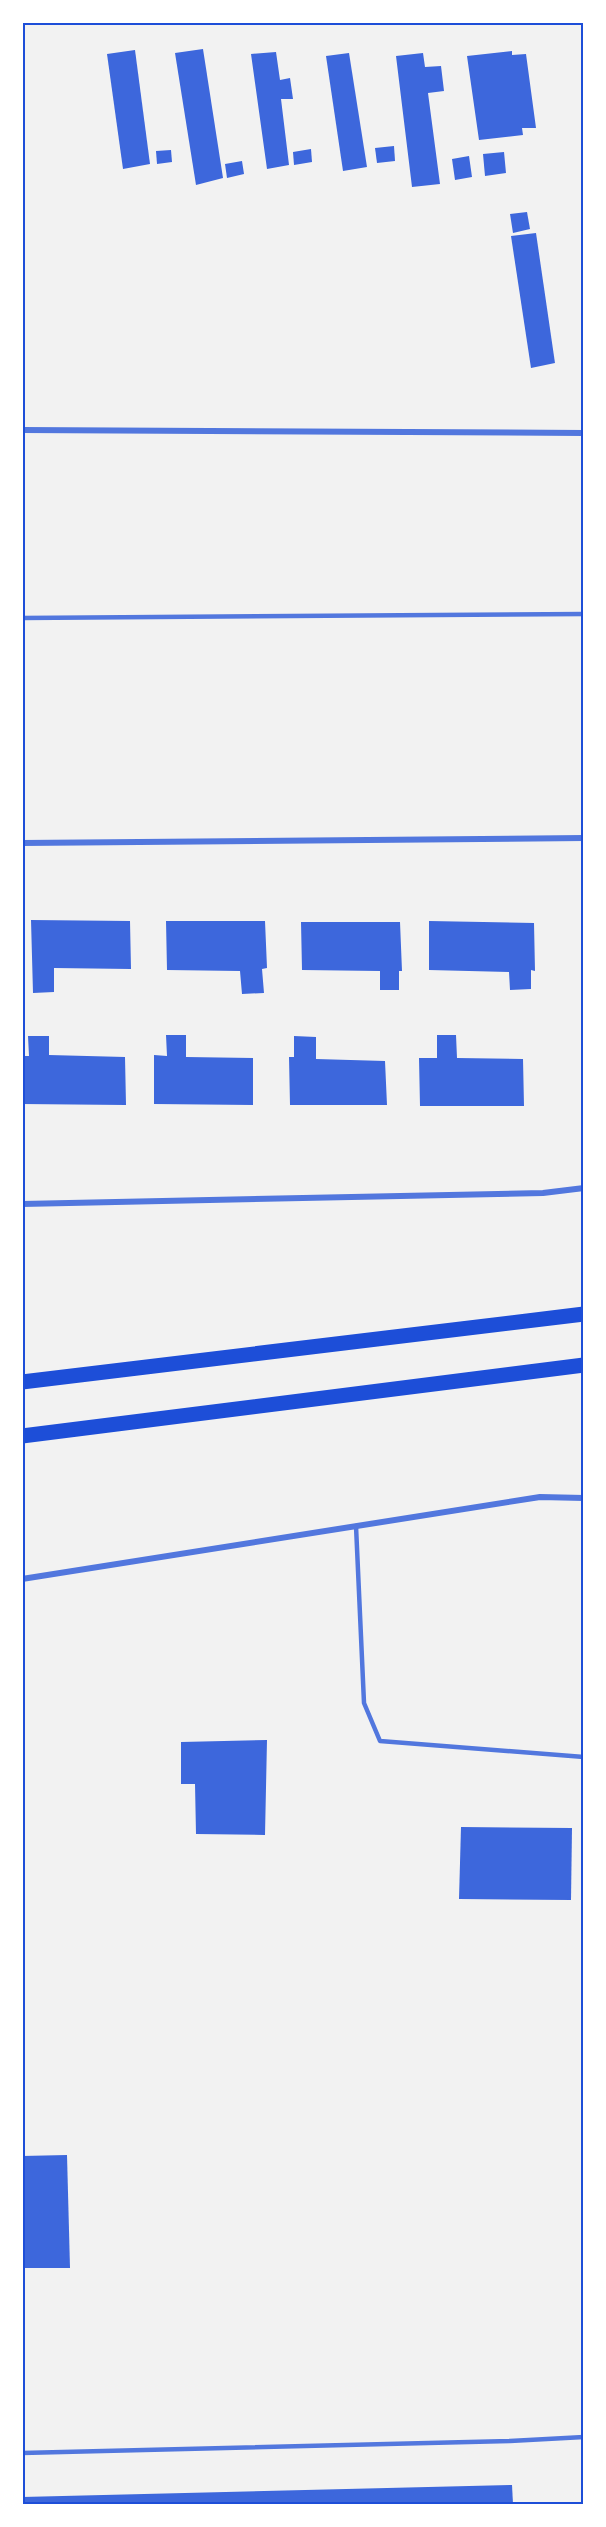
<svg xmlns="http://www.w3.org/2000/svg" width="606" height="2527" viewBox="0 0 606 2527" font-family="Bitter,serif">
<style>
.building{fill:#3d67dc}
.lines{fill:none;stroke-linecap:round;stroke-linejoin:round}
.service{stroke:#5277de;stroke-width:4.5}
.minor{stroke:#5277de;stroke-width:6}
.primary{stroke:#1d4ed8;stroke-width:15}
.neatline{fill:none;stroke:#1d4ed8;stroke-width:2}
</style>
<rect width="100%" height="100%" fill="#f2f2f2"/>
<g class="building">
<path d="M203,49L223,178L196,185L175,53Z"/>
<path d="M135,50L150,164L123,169L107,54Z"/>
<path d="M512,51V55L526,54L536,128H522L523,135L479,140L467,56Z"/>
<path d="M276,52L280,80L290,78L293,99H281L289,165L267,169L251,54Z"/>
<path d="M349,53L367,167L343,171L326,56Z"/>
<path d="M423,53L425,67L441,66L444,91L428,93L440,184L412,187L396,56Z"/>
<path d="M394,146L395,161L377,163L375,148Z"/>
<path d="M311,149L312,162L294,165L293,152Z"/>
<path d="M171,150L172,162L157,164L156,151Z"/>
<path d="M504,152L506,173L485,176L483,154Z"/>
<path d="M469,156L472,177L455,180L452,159Z"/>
<path d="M242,161L244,174L227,178L225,164Z"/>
<path d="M527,212L530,229L513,233L510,214Z"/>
<path d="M536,233L555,363L531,368L511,236Z"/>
<path d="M31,920L130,921L131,969L54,968V992L33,993Z"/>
<path d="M166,921H265L267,968L262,969L264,993L242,994L240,971L167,970Z"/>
<path d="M429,921L534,923L535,971L531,970V989L510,990L509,972L429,970Z"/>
<path d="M301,922H400L402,971H399V990H380V971L302,970Z"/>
<path d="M166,1035H186V1057L253,1058V1105L154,1104V1055L167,1056Z"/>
<path d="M437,1035H456L457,1058L523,1059L524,1106H420L419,1058H437Z"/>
<path d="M28,1036H49V1055L125,1057L126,1105L22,1104V1056H29Z"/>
<path d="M294,1036L316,1037V1059L385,1061L387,1105H290L289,1057H294Z"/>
<path d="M267,1740L265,1835L196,1834L195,1784H181V1742Z"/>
<path d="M461,1827L572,1828L571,1900L459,1899Z"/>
<path d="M67,2155L70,2268H22V2156Z"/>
<path d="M512,2485L513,2504H22V2497Z"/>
</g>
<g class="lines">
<g class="service">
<path d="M22,618L584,614"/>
<path d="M356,1526L364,1703L380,1741L584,1757"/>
<path d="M22,2453L510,2441L584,2437"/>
</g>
<g class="minor">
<path d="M22,430L584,433"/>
<path d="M22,843L584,838"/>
<path d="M22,1204L543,1193L584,1188"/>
<path d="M22,1579L540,1497L584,1498"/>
</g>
<g class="primary">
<path d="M22,1382L584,1314"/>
<path d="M22,1436L584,1365"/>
</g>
</g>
<rect width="606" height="2527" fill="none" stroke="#ffffff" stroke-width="48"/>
<rect x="24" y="24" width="558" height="2479" class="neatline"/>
</svg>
